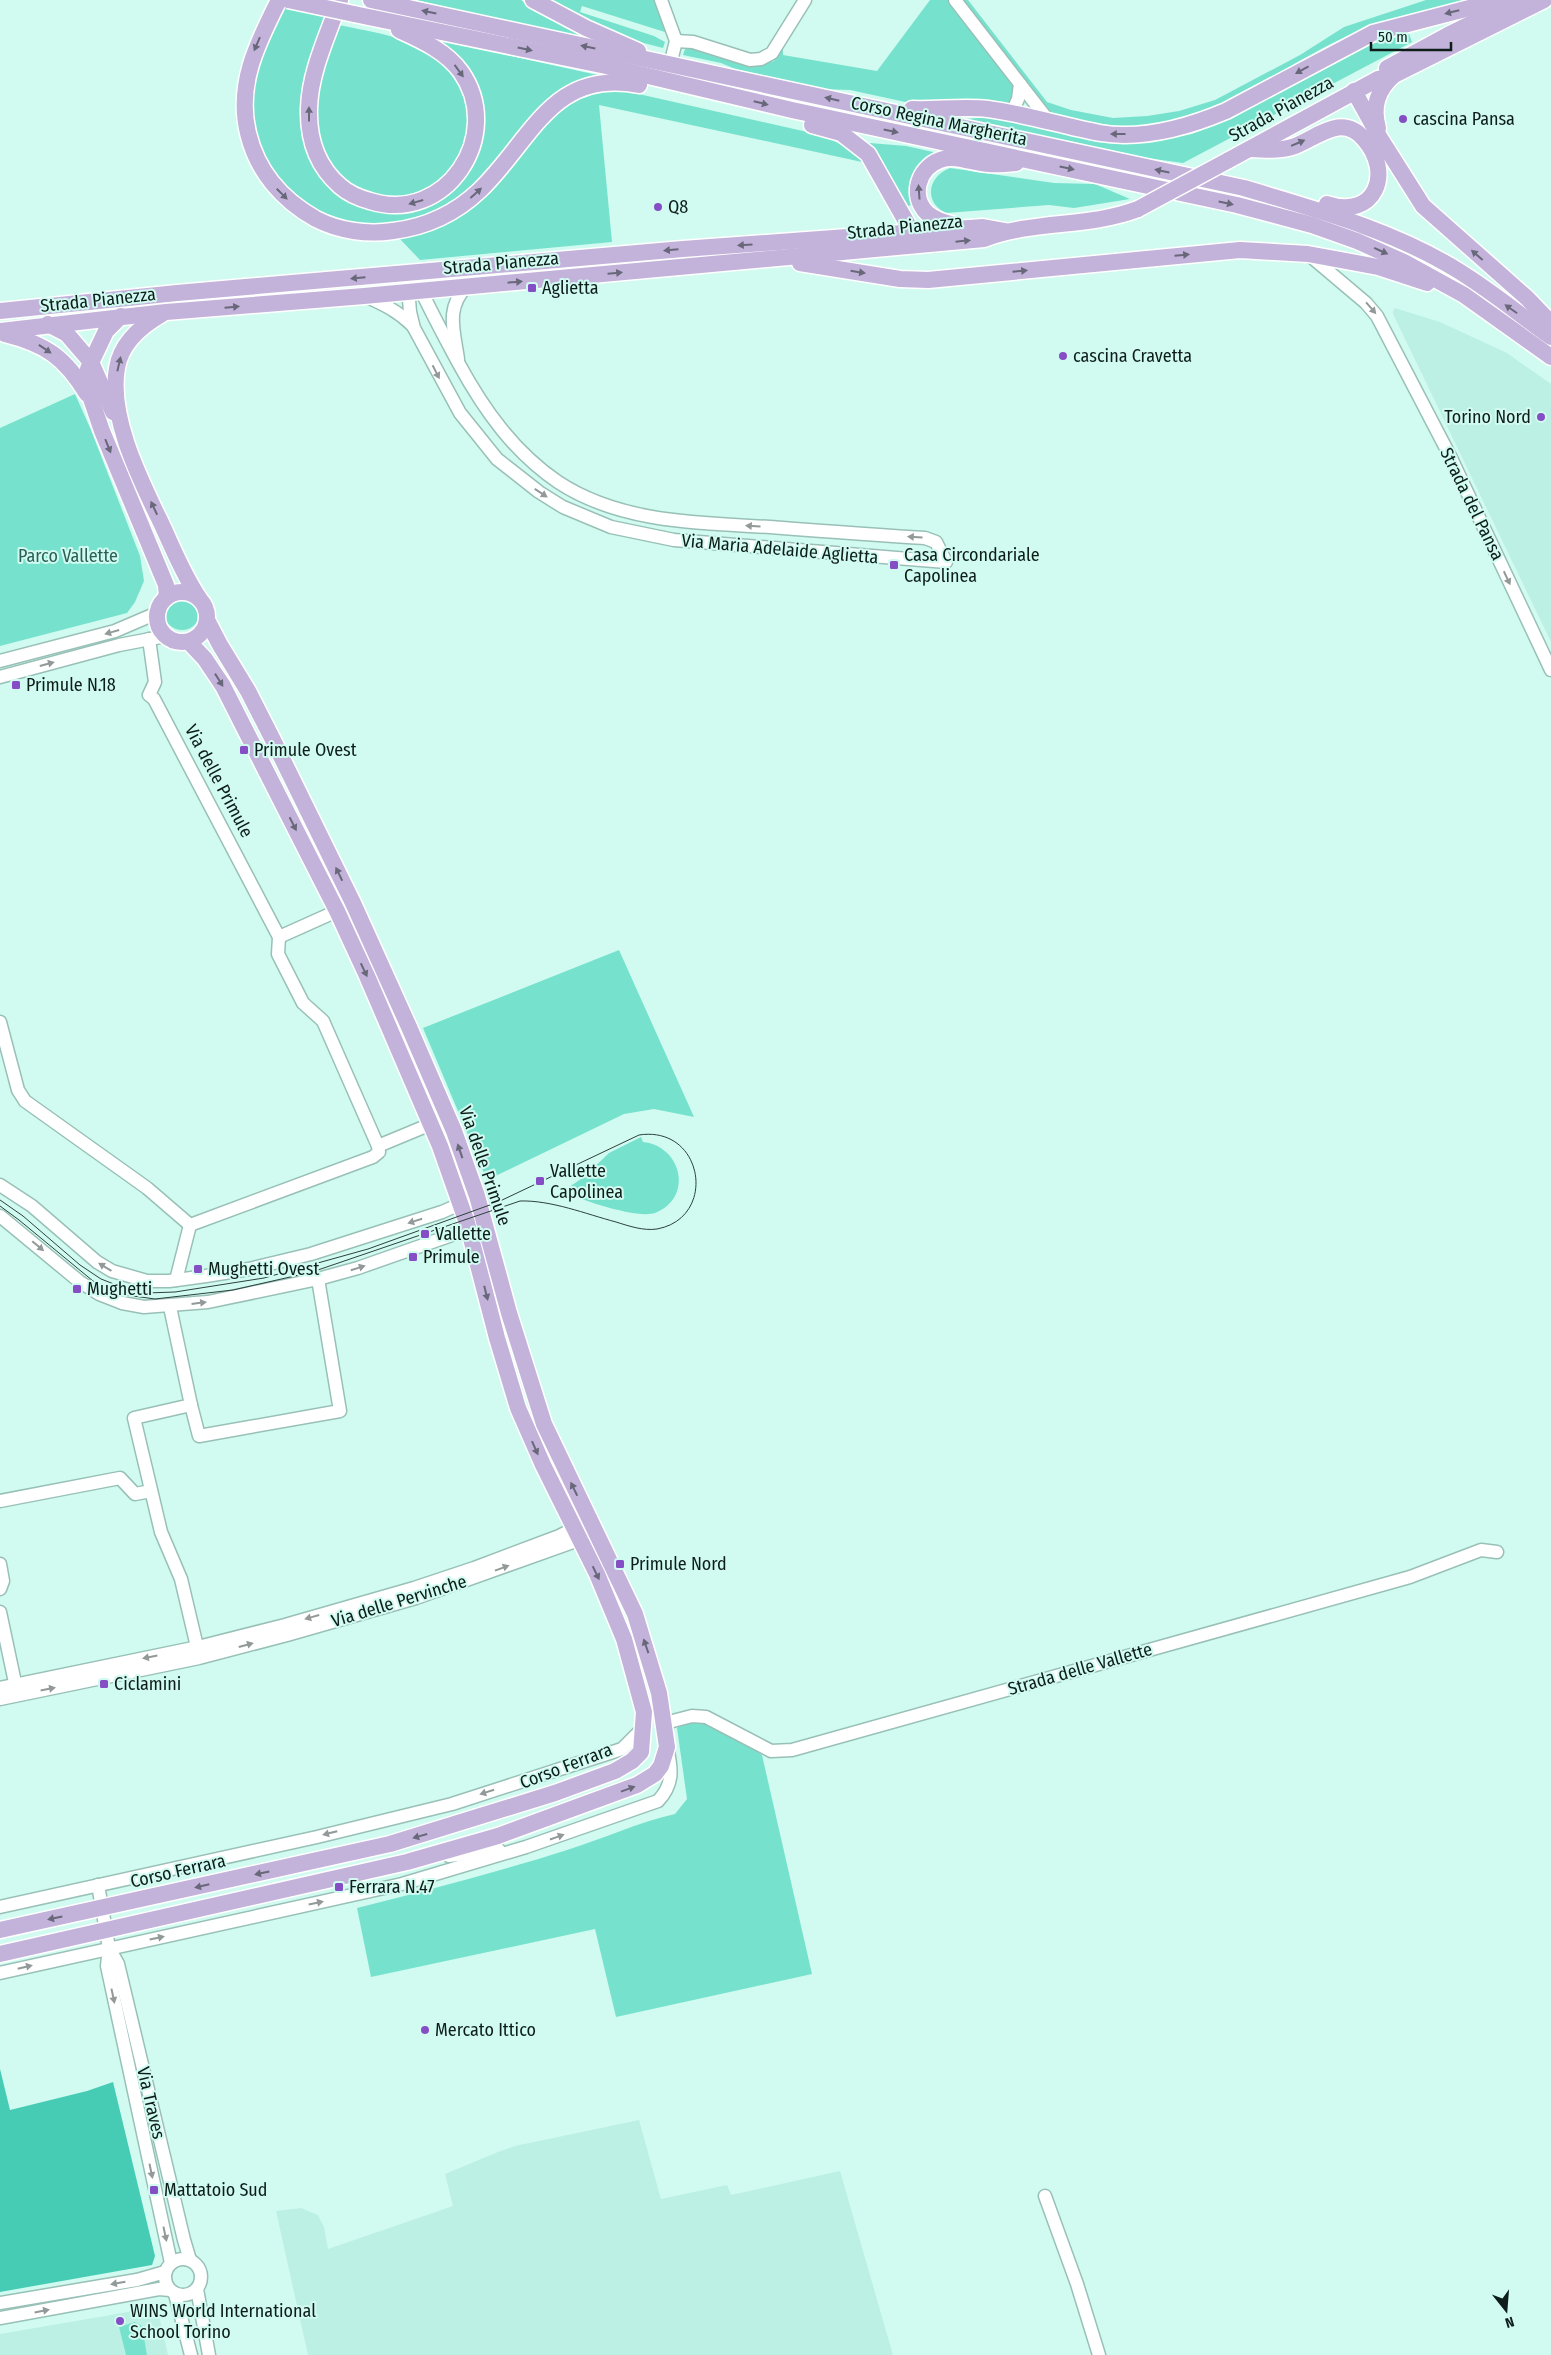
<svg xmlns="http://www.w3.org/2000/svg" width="1551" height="2355" viewBox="0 0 1551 2355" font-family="'Fira Sans Condensed',sans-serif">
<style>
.built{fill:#bdf0e4}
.green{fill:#76e2cd}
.forest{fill:#46ccb5}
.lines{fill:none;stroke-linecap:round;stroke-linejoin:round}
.minor-casing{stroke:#98c0b7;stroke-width:15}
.major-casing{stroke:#fff;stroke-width:19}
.minor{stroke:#fff;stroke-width:12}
.major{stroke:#c3b3db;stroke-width:16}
.tram{stroke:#2c413c;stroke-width:1}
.major-bridge-casing{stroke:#fff;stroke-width:19;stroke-linecap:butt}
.major-bridge{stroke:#c3b3db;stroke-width:16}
.oneway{fill:#68687a}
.oneway2{fill:#929998}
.poi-dot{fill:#854ec5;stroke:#d1fbf1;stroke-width:2}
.labels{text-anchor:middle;stroke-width:4;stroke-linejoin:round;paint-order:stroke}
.street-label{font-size:18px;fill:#0d1d19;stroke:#d1fbf1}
.poi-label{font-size:18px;fill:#0d1d19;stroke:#d1fbf1;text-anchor:start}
.park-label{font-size:18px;fill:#2a6056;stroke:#d1fbf1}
</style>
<rect width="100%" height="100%" fill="#d1fbf1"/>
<g class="built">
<path d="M1395,308L1440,322L1507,353L1551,384V642L1393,314V311Z"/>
<path d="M639,2120L661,2199L727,2185L731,2195L840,2171L893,2355H308L276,2211L301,2208L318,2215L324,2227L328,2249L453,2206L445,2174L498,2152L515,2146Z"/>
<path d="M157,2307L168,2355H0V2334Z"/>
</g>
<g class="green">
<path d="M284,0H334L304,128L358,203L446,193L480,110L429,38L602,76L499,160L457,202L405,223L365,226L320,215L287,192L257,147L249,108L260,50Z"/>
<path d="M416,0H521L535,10L590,38L583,39Z"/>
<path d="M545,0H656L668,33L582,6L580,12L654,36L665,42L663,48L628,39Z"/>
<path d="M930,0H951L1014,84L1015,90L1010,106L910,103L850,90L820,89L740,71L721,63L683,55L685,49L691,47L758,65L774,61L802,11L783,47V55L877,71Z"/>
<path d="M959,0H968L1047,102L1071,110L1113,118L1147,116L1179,111L1215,100L1300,55L1344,27L1426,0H1471C1432,10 1390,17 1354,33C1277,67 1207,130 1118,126C1094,124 1071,118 1047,114Z"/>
<path d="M339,25C371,32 417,38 442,60C469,84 477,130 459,161C456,167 448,172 443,177C439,181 435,188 430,190C424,193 391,200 385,199C379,198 373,194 367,192C290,163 318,83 339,25Z"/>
<path d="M1409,34L1412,42L1183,163L1147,158L963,119L993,117L1101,142L1168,138L1192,134L1225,121L1368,45Z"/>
<path d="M612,88L825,136L855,152L862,162L599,105L612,242L420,260L400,239L450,222L473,206L552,114L581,94Z"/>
<path d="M870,143L906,146L933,152L935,157L913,204L906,207L869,146Z"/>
<path d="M950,168L1054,183L1095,184L1130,199L1074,208L1049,205L946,213C923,202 928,176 950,168Z"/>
<path d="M75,394L91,430L140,556L144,581L135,602L127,613L0,646V428Z"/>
<circle cx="182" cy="612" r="18"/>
<path d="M619,950L694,1117L654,1109L624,1114L487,1180L423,1028Z"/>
<path d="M641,1137L643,1142C682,1146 694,1198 655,1213C637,1219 580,1200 563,1191L584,1177L609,1153Z"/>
<path d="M701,1722L742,1739L762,1755L812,1974L616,2017L595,1929L371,1977L357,1908C428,1890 498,1872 567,1850C603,1839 638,1822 675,1814L687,1799L677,1728L684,1723Z"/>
<path d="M135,2322L142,2326L147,2355H126L119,2327Z"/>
</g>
<path class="forest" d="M0,2069L10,2110L87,2091L113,2082L155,2256L152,2265L0,2292Z"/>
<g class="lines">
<g class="minor-casing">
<g id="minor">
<path d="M661,0L676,41L670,65"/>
<path d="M955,0L1048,120"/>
<path d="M676,41L693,42L750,60L761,59L772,53L805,0"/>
<path d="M1012,112L1018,99L1020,84"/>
<path d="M1308,254L1366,303L1377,316L1450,456L1551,670"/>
<path d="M407,274L410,312L414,328L460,413L497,459L539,492L563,507L611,527L674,540L946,562L936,542L925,538C874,535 822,531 770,527C699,523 620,523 558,482C514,452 484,410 459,364C443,334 427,305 413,273"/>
<path d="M365,296C383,304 398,311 413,326"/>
<path d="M458,359C454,331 445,308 467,286"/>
<path d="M149,639L155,682L149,695L154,699L279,937L278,954L303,1003L323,1021L378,1146L379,1152L373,1157L190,1225L176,1280"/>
<path d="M0,661L115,631L157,613"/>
<path d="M0,677L119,645L166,636"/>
<path d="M279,937L337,911"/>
<path d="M0,1022L18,1090L25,1101L147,1188L190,1225"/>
<path d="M378,1146L431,1124"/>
<path d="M0,1185L32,1206L97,1262L112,1271L147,1281H169L206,1276L249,1269L311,1254L442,1212L467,1201"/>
<path d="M0,1216L80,1282L99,1294L122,1303L144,1307L208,1302L318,1279L358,1268L469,1229L486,1226"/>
<path d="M170,1307L191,1405L134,1418L161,1532L181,1579L199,1655"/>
<path d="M191,1405L199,1436L340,1411L318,1279"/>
<path d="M0,1501L120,1478L135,1494L151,1491"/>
<path d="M0,1564L3,1581L0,1589"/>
<path d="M0,1612L17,1692"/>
<path d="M0,1688L198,1647L285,1625L414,1588L474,1568L559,1536L581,1525"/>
<path d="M0,1699L199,1658L287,1635L416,1598L587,1537"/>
<path d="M665,1723L692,1716L706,1717L771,1751L792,1750L1410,1577L1481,1550L1497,1552"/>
<path d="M449,1856L499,1850"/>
<path d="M98,1885L109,1948L118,1964L184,2240L190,2260"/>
<path d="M0,1907L317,1837L452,1804L622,1749L643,1728"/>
<path d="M109,1948L107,1966L171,2263"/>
<path d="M0,1973L402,1884L526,1847L658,1801C674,1784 672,1769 667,1747"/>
<path d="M1045,2196L1077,2284L1099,2355"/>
<circle cx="183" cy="2277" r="18"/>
<path d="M197,2289L209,2355"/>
<path d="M175,2294L191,2355"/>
<path d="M0,2303L137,2280L165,2272"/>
<path d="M0,2318L159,2289L170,2290"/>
</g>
</g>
<g class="major-casing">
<g id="major">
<path d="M279,0C258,42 236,84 248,133C257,171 282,200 316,219C339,231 368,235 393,231C426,227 456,213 480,190C532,140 552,68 639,85"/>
<path d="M340,0C328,35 310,71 309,108C308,138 317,166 340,186C349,194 359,198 370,201C446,225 505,135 461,72C446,51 421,40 399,30"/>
<path d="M371,0L1244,188C1317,210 1392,230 1457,270C1490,290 1520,315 1551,337"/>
<path d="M533,0L586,28L638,51"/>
<path d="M354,14L606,66L792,110L1237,205L1312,225L1357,241L1404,262L1464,295L1551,357"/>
<path d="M1387,68L1448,35L1519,0"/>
<path d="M1354,91L1380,138L1423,206L1527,298L1551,323"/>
<path d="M912,109C936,110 964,106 988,109C1026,114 1062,126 1100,133C1141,140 1188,127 1226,111L1373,33L1500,0"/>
<path d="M812,125L841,133L868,154L916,239"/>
<path d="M1378,128C1372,107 1377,90 1394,75"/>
<path d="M1250,149C1265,150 1281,151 1295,146C1318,137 1342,113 1364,139C1394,173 1375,220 1327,204"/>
<path d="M1227,161L1378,79L1394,75L1544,0"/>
<path d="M955,225C945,223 935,220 927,213C910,196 918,168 940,160C957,154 973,164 989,164C998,165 1007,164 1016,163"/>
<path d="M800,263L900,279L928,280L1240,250L1308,254L1378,267L1427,283"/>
<path d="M0,311L177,293L683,249L983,227L1005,231"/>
<path d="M162,314C141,326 121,343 117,368C108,418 142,483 163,527C174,551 184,576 199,598"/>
<path d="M121,316L106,331L88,369V390L102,431L166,585L167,597"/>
<path d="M48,324L67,334L91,362L113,412"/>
<path d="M0,331L166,312L364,296L984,239C1033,220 1088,228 1138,209"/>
<path d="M5,334C45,344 65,357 87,394"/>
<circle cx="182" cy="617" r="25"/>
<path d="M0,1930L390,1844L555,1793L615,1771L632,1761L641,1752L644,1712L624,1639L597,1574L543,1465L518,1408L497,1338L467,1223L440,1146L367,976L337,911L223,686L205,659L189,642"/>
<path d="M0,1954L407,1862L498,1836L637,1785L655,1774L661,1766L667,1747L659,1693L635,1614L544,1424L509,1313L477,1196L454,1131L409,1027L353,903L273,740L248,691L220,645L207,620"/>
</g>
</g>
<use href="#minor" class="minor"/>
<use href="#major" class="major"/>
<path class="tram" d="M0,1200L23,1216L80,1265L101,1279L132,1291L146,1293L175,1292L264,1278L368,1249L498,1202L639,1135C704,1125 718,1218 657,1229C643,1231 629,1226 616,1222C586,1214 551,1200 520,1201L312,1272L233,1290L155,1299L126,1295L93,1281L19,1220L0,1206"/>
<g class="major-bridge-casing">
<g id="major-bridge">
<path d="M288,0L354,14"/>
<path d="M1138,209L1227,161"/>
</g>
</g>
<use href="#major-bridge" class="major-bridge"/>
</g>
<defs><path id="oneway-solid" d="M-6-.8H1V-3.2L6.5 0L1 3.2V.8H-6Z" transform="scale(1.25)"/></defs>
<g class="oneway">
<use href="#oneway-solid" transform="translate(429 12) rotate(-168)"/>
<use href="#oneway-solid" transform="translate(1452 12) rotate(166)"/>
<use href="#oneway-solid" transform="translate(257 44) rotate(113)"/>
<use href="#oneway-solid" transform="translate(588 47) rotate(-168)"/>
<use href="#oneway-solid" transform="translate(525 49) rotate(12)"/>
<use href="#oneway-solid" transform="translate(1302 70) rotate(151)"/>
<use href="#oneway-solid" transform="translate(459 71) rotate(54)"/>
<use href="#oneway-solid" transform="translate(832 99) rotate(-167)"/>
<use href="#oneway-solid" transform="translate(761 103) rotate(14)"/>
<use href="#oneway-solid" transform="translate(309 114) rotate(-90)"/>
<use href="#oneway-solid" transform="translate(891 131) rotate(12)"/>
<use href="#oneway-solid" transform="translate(1118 134) rotate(-180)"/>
<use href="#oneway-solid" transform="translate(1298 143) rotate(-23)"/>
<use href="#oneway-solid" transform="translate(1067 168) rotate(12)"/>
<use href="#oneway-solid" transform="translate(1162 171) rotate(-168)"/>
<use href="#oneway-solid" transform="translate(919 192) rotate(-94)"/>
<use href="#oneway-solid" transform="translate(476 193) rotate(-42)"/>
<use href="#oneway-solid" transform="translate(282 194) rotate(45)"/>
<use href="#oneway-solid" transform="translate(416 202) rotate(164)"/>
<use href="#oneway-solid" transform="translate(1226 203) rotate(12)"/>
<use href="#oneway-solid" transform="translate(963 241) rotate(-6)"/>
<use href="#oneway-solid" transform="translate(745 245) rotate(177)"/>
<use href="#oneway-solid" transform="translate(671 250) rotate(175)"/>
<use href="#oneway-solid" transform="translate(1381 251) rotate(24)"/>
<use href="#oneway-solid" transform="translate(1182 255) rotate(-5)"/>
<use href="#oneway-solid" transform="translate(1477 255) rotate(-139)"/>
<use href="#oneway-solid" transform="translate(1020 271) rotate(-5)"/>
<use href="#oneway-solid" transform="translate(858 272) rotate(9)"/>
<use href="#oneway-solid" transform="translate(615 273) rotate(-5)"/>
<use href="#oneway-solid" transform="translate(358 278) rotate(175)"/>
<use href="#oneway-solid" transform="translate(515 282) rotate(-5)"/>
<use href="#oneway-solid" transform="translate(232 307) rotate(-5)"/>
<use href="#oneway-solid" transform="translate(1511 309) rotate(-145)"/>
<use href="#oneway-solid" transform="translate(45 349) rotate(34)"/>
<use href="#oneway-solid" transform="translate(119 364) rotate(-77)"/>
<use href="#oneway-solid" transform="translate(108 446) rotate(68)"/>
<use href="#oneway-solid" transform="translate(154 508) rotate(-115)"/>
<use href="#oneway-solid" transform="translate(219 680) rotate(58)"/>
<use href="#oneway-solid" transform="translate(293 824) rotate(63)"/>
<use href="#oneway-solid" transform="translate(339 874) rotate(-116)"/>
<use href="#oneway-solid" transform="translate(364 970) rotate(65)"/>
<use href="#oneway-solid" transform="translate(460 1151) rotate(-109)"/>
<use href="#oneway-solid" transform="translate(486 1293) rotate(76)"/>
<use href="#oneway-solid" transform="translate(535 1448) rotate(66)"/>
<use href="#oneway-solid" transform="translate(574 1489) rotate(-116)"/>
<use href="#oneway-solid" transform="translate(596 1573) rotate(64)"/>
<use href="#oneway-solid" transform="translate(646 1646) rotate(-109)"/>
<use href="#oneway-solid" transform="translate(628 1789) rotate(-20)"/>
<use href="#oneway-solid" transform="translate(420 1836) rotate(164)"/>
<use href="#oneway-solid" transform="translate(262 1873) rotate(168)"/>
<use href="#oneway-solid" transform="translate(202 1886) rotate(167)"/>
<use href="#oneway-solid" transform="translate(55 1918) rotate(168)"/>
</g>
<g class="oneway2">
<use href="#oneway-solid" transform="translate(1371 308) rotate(49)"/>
<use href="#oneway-solid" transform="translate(436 372) rotate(63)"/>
<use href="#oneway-solid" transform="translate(541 493) rotate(33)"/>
<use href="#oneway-solid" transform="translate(753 526) rotate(-176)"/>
<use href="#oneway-solid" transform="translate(915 537) rotate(-176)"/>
<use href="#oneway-solid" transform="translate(1507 578) rotate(65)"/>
<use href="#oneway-solid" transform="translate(112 632) rotate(164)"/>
<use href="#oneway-solid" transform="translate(47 664) rotate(-15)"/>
<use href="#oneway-solid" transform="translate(415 1221) rotate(162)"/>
<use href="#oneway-solid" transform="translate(38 1246) rotate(40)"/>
<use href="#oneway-solid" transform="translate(105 1267) rotate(-149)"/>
<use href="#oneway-solid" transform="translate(358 1268) rotate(-17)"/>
<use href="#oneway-solid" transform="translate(199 1303) rotate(-7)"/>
<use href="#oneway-solid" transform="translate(502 1568) rotate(-20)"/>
<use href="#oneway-solid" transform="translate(312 1617) rotate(164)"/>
<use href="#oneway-solid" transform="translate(246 1645) rotate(-15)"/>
<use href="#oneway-solid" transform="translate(150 1657) rotate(169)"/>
<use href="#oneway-solid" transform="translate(48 1689) rotate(-11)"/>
<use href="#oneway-solid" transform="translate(487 1792) rotate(162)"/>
<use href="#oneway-solid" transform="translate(330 1833) rotate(166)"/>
<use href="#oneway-solid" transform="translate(557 1837) rotate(-19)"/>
<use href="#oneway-solid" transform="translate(316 1903) rotate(-12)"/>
<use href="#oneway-solid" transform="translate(157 1938) rotate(-12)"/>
<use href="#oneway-solid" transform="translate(25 1967) rotate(-13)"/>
<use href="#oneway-solid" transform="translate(113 1996) rotate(78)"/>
<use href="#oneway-solid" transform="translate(151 2171) rotate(78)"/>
<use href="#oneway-solid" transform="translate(165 2234) rotate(78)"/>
<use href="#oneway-solid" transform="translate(118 2283) rotate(170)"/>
<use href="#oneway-solid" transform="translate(42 2311) rotate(-11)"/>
</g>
<g class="poi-dot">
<circle cx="1403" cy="119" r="5"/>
<circle cx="658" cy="207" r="5"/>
<rect x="527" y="283" width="10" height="10" rx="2.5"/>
<circle cx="1063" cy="356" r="5"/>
<circle cx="1541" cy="417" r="5"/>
<rect x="889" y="560" width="10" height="10" rx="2.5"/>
<rect x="11" y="680" width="10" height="10" rx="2.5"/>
<rect x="239" y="745" width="10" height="10" rx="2.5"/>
<rect x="535" y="1176" width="10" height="10" rx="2.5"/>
<rect x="420" y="1229" width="10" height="10" rx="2.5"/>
<rect x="408" y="1252" width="10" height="10" rx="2.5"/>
<rect x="193" y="1264" width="10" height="10" rx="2.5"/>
<rect x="72" y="1284" width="10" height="10" rx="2.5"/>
<rect x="615" y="1559" width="10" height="10" rx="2.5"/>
<rect x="99" y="1679" width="10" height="10" rx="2.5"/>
<rect x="334" y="1882" width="10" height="10" rx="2.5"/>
<circle cx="425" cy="2030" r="5"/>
<rect x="149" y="2185" width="10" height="10" rx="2.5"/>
<circle cx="120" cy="2321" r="5"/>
</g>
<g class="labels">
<g class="street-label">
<text transform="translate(1281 109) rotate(-29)" y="6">Strada Pianezza</text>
<text transform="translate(939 121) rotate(12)" y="6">Corso Regina Margherita</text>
<text transform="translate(905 227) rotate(-6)" y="6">Strada Pianezza</text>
<text transform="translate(501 263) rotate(-5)" y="6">Strada Pianezza</text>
<text transform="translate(98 300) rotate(-6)" y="6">Strada Pianezza</text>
<text transform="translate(1472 504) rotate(64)" y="6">Strada del Pansa</text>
<text transform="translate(780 549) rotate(5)" y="6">Via Maria Adelaide Aglietta</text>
<text transform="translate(219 781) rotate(62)" y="6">Via delle Primule</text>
<text transform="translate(485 1166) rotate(71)" y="6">Via delle Primule</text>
<text transform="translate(399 1601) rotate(-17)" y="6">Via delle Pervinche</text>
<text transform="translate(1080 1669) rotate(-16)" y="6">Strada delle Vallette</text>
<text transform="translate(566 1766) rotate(-21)" y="6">Corso Ferrara</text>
<text transform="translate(178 1871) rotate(-13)" y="6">Corso Ferrara</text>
<text transform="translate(151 2103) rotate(77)" y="6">Via Traves</text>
</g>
<g class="poi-label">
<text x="1413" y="125">cascina Pansa</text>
<text x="668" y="213">Q8</text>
<text x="542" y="294">Aglietta</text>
<text x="1073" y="362">cascina Cravetta</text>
<text x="1531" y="423" text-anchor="end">Torino Nord</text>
<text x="904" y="561">Casa Circondariale<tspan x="904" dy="21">Capolinea</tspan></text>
<text x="26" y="691">Primule N.18</text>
<text x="254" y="756">Primule Ovest</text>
<text x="550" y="1177">Vallette<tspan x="550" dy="21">Capolinea</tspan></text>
<text x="435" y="1240">Vallette</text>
<text x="423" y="1263">Primule</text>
<text x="208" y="1275">Mughetti Ovest</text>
<text x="87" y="1295">Mughetti</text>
<text x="630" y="1570">Primule Nord</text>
<text x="114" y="1690">Ciclamini</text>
<text x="349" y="1893">Ferrara N.47</text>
<text x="435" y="2036">Mercato Ittico</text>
<text x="164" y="2196">Mattatoio Sud</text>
<text x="130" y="2317">WINS World International<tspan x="130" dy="21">School Torino</tspan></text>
</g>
<g class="park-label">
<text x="68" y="562">Parco Vallette</text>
</g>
</g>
<g transform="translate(1506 2310) rotate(163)" stroke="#d1fbf1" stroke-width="4" paint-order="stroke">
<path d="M0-4L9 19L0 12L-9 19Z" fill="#0d1d19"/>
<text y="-8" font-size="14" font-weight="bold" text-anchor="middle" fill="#0d1d19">N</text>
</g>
<path d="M1371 42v8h80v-8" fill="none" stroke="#0d1d19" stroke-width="2.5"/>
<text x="1378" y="42" font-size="15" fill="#0d1d19" stroke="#d1fbf1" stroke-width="4" paint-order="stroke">50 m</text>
</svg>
